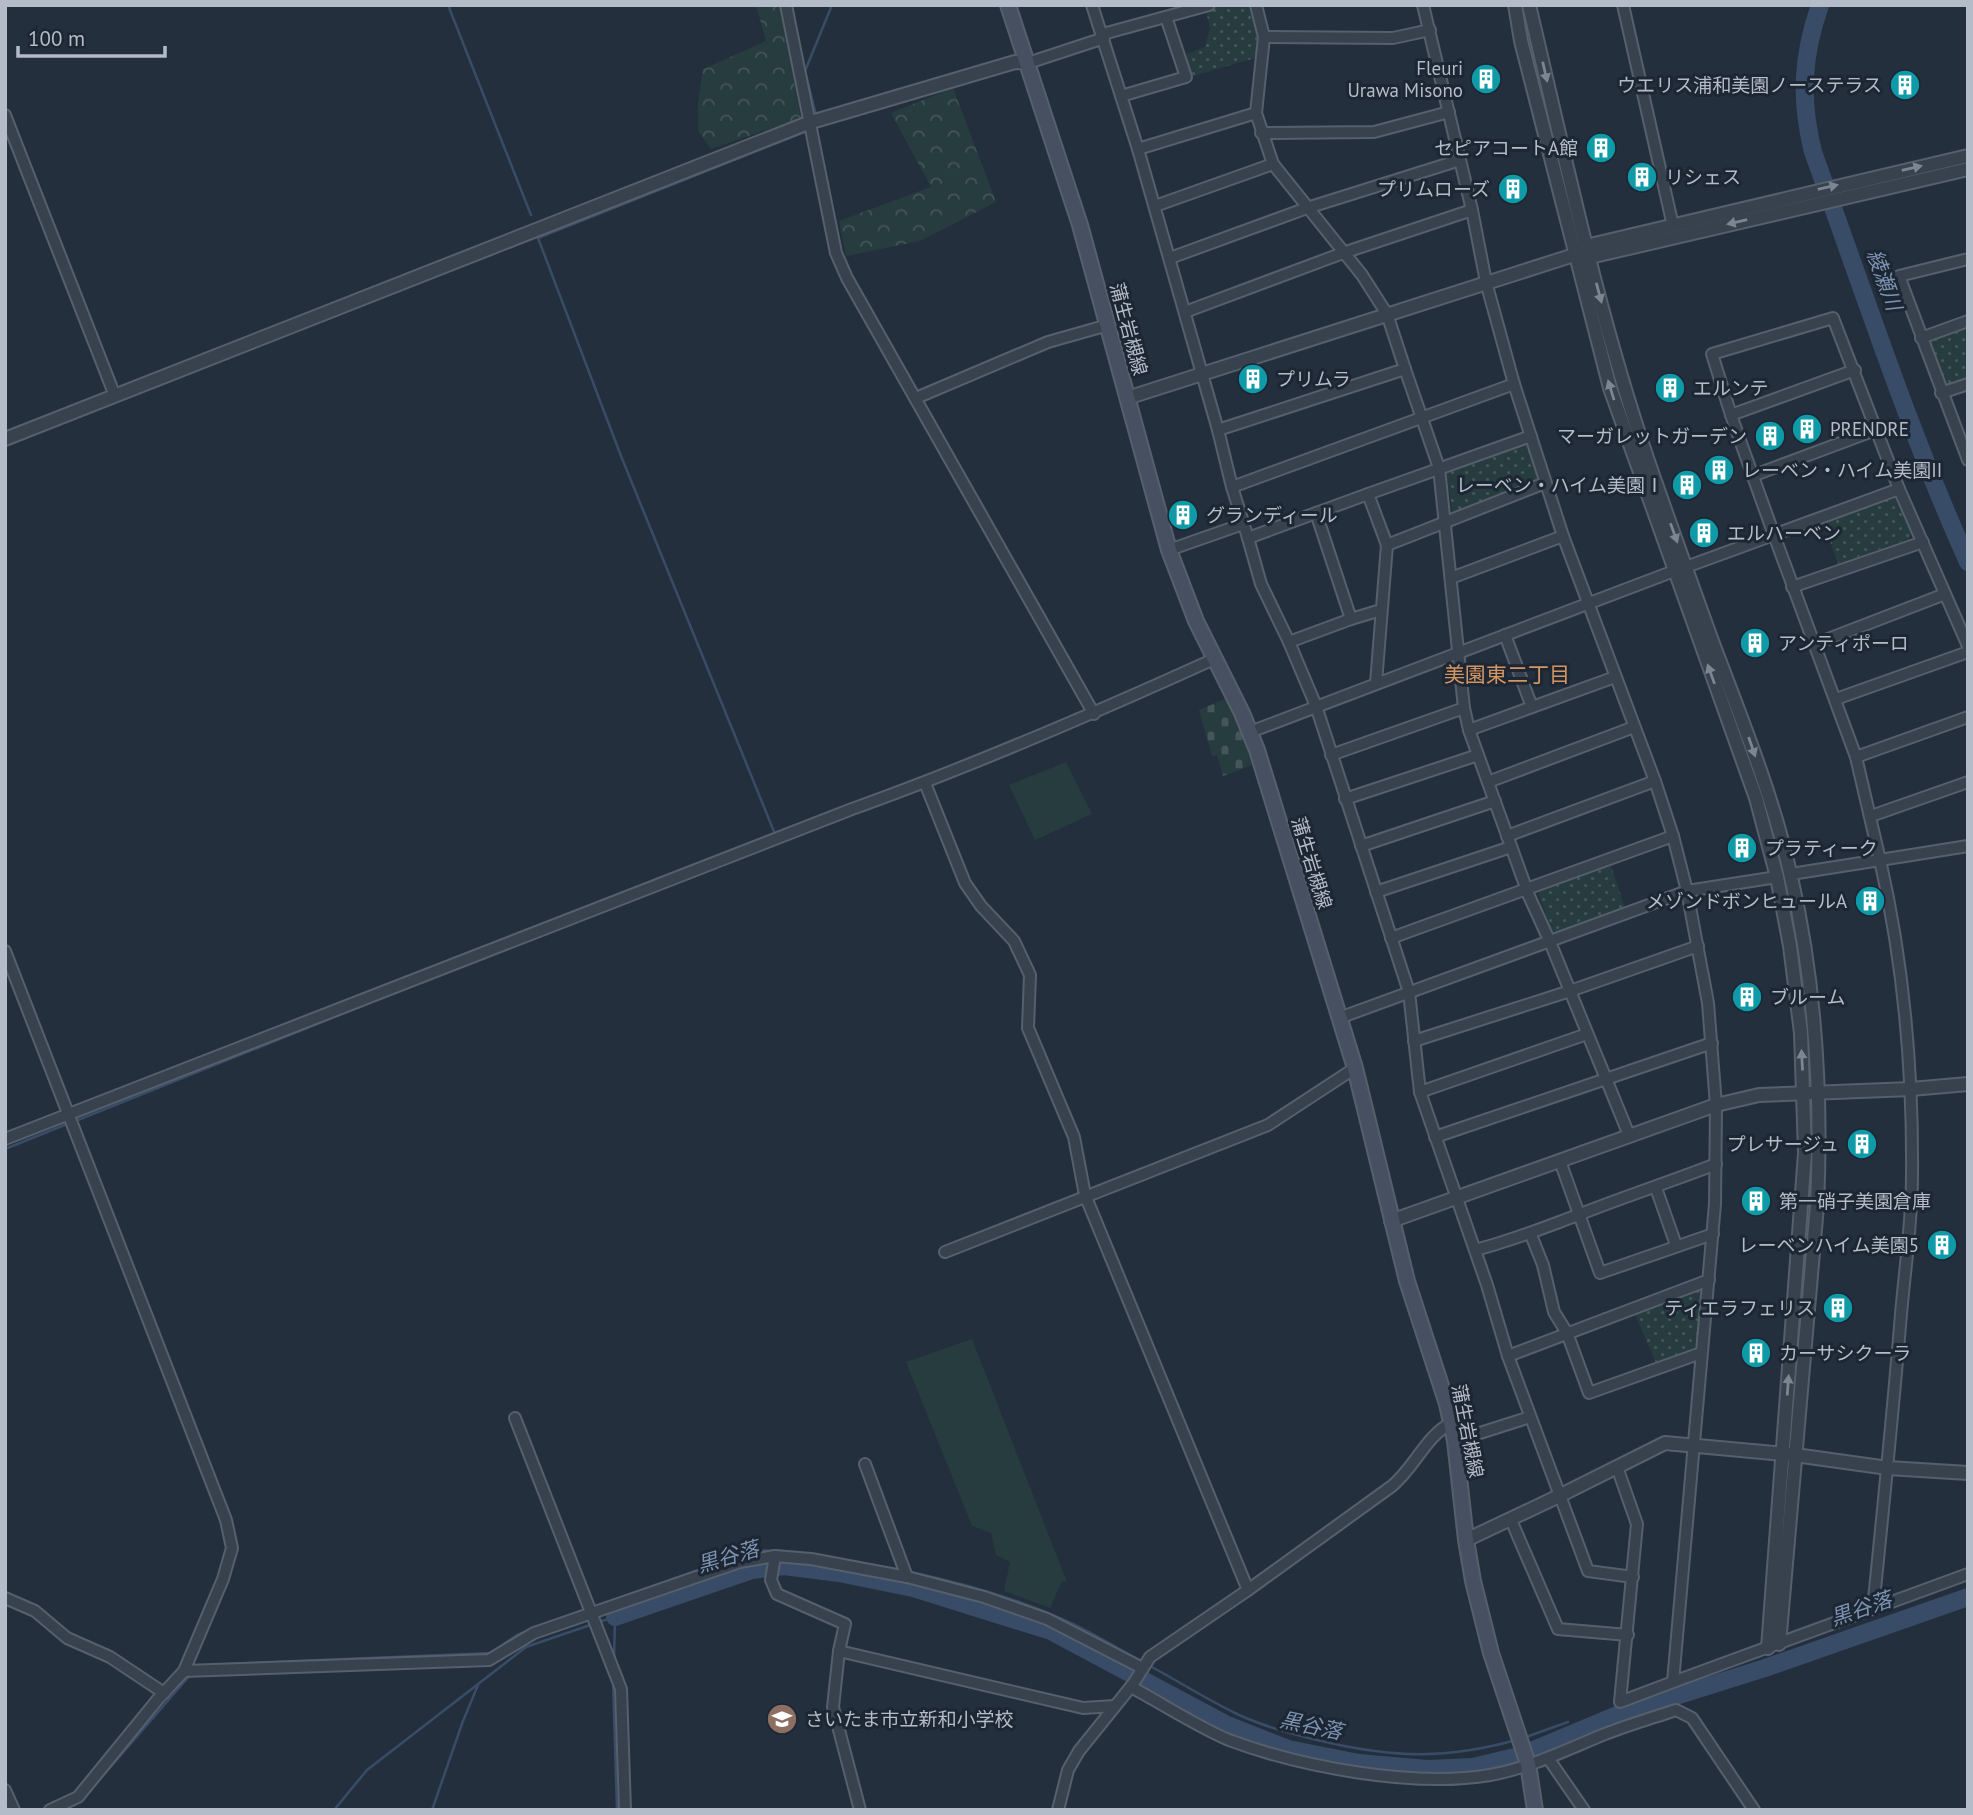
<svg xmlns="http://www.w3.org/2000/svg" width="1973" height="1815" viewBox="0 0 1973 1815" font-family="'PT Sans','Noto Sans JP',sans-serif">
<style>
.grass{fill:#263c3f}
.forest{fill:url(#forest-crowns)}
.cemetery{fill:url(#cemetery-stones)}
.park{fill:url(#park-dots)}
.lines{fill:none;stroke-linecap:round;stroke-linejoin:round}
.stream{stroke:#394c67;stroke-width:2.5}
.river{stroke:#394c67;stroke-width:18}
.minor-casing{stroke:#565f6c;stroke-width:14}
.tertiary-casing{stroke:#565f6c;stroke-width:16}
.secondary-casing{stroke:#565f6c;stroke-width:18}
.minor{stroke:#38414e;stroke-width:10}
.tertiary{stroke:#38414e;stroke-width:12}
.secondary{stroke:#465061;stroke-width:14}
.oneway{fill:#7c8592}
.labels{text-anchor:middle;stroke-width:6;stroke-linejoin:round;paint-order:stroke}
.poi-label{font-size:19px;fill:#b4bcc9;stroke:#1d2633;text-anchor:start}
.street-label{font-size:19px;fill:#b4bcc9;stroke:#1d2633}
.water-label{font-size:21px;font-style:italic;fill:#7c92b1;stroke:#1d2633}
.neighbourhood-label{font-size:21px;fill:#d59563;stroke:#1d2633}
</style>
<defs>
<pattern id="forest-crowns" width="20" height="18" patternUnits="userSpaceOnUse" patternTransform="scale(1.75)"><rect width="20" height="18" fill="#263c3f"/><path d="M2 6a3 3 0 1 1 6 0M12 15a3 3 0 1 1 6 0" fill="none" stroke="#435659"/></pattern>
<pattern id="cemetery-stones" width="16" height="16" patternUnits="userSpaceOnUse" patternTransform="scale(1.75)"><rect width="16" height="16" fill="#263c3f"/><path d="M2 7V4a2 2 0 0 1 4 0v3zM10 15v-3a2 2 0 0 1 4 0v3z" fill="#435659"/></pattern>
<pattern id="park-dots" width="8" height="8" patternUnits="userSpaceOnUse" patternTransform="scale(1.75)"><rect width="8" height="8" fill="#263c3f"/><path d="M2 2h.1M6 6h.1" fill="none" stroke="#435659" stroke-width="1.8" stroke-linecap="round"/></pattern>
</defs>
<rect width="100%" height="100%" fill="#242f3e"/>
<g class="grass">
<path d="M1066,762L1092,814L1035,840L1009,785Z"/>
<path d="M972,1339L1067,1582L1062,1581L1050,1608L1004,1591L1010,1562L996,1555L991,1533L972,1526L906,1362Z"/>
</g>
<g class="forest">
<path d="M756,5H779L801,118L711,149L698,131V102L703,69L766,41Z"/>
<path d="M953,88L996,202L920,241L846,256L839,221L931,187L891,113Z"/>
</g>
<path class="cemetery" d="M1225,699L1242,733L1252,765L1223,776L1217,755L1212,756L1199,710Z"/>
<g class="park">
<path d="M1225,5H1250L1258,35L1255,58L1190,77L1184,55L1205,47L1210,28L1206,11Z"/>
<path d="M1968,326V379L1946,387L1927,345L1929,340Z"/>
<path d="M1528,444L1538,479L1453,515L1446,471Z"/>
<path d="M1891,495L1895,498L1911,534L1909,539L1838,564L1823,521Z"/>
<path d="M1610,863L1625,908L1557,933L1552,930L1538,893L1540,889Z"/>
<path d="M1699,1288L1703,1290L1697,1347L1656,1363L1635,1314Z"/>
</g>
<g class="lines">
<g class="stream">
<path d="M448,5L531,215"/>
<path d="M816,115L805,71L832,5"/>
<path d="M775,834L621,456L538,238L807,131"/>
<path d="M504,950L612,908"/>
<path d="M73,1122L434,977"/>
<path d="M5,1149L67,1124"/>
<path d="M824,1556L900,1570"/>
<path d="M910,1572C967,1584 1023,1600 1075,1625C1097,1636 1119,1649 1141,1661"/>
<path d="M593,1607L738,1556L760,1550L787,1552"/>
<path d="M570,1615L586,1609"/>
<path d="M599,1622L615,1617L614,1660"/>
<path d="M226,1664L491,1653L517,1635L527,1631"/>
<path d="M1150,1666C1178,1681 1206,1699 1235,1713C1264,1727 1294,1735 1326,1742C1394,1758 1448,1759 1516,1740"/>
<path d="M613,1680L617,1810"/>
<path d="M1526,1737L1568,1722"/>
<path d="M81,1801L191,1674"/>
<path d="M334,1810L367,1770L526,1647L593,1624"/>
<path d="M432,1810L463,1721L478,1685"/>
</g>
<g class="river">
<path d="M1820,5C1802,57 1800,99 1813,152C1863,289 1908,429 1968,562"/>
<path d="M615,1617L752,1570L784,1566L839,1573L913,1588L1051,1631L1227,1725L1288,1749L1359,1763L1427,1769L1473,1767L1519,1756L1622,1713L1765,1668L1968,1597"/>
</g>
<g class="minor-casing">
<g id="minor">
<path d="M786,5L836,253L847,278L1094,714"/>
<path d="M1092,5L1138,149"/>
<path d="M1256,5L1264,37L1256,113L1273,164L1362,275L1387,314L1405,369L1218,430L1232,487L1248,538L1316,513"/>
<path d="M1423,5L1472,210L1486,282L1514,384L1563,536L1655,781L1673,836L1687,891L1708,1003L1716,1105L1715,1204L1673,1682L1620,1702L1637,1524L1617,1467"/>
<path d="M1623,5L1673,226"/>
<path d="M1103,34L1209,5"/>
<path d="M1264,37L1393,38L1430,30"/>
<path d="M1028,63L1104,38"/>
<path d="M1121,96L1186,77L1166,17"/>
<path d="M5,115L115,396"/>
<path d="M1261,133L1374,132L1449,112"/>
<path d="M1155,206L1273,164"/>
<path d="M1170,258L1307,208L1460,160"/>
<path d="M1968,259L1899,276L1968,460"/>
<path d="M1185,312L1343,253L1472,210"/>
<path d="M1921,338L1968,321"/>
<path d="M1405,369L1439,468L1464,708L1469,730L1529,896L1550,942L1629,1135"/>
<path d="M1941,393L1968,384"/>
<path d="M916,398L1048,342L1108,325"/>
<path d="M1731,415L1855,370"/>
<path d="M1218,430L1138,149L1256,113"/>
<path d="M1752,476L1878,429"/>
<path d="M1232,487L1514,384"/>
<path d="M1368,494L1531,436"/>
<path d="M1248,538L1261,584L1289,642L1316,706L1409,992L1420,1092L1487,1285L1508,1356L1588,1571L1633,1577"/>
<path d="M1169,550L1243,524"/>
<path d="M1686,567L1899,489"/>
<path d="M1451,578L1563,536"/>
<path d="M1792,587L1923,542"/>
<path d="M1381,610L1351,619L1316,513L1368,494L1387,545L1545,483"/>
<path d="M1505,635L1532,707"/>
<path d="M1289,642L1351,619"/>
<path d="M1815,644L1945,594"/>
<path d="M1968,646L1899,489L1833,318L1712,354L1731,415L1774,535L1856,757L1880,860L1968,846"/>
<path d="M1376,683L1387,545"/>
<path d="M1836,699L1968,652"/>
<path d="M1469,730L1615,677"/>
<path d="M1250,732L1674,571"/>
<path d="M1331,755L1464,708"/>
<path d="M1856,757L1968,717"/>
<path d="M1488,782L1634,727"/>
<path d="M925,783L965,883L981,906L1014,941L1030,975L1028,1028L1074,1137L1085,1195L1248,1590"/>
<path d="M1345,799L1478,755"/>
<path d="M1871,816L1968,782"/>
<path d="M1507,836L1655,781"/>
<path d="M1361,846L1495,801"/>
<path d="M1791,874L1880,860C1904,965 1913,1069 1912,1176C1912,1222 1905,1268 1901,1314C1893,1412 1883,1511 1873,1609"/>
<path d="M1376,892L1511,847"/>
<path d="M1391,938L1673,836"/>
<path d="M5,951L226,1520L232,1548L223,1579L184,1671L158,1699L78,1797L50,1810"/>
<path d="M1339,1018L1687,891L1777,877"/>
<path d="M1414,1041L1570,991L1698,946"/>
<path d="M1420,1092L1587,1034"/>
<path d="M1435,1137L1712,1043"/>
<path d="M5,1139L852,809C975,765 1095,713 1214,659"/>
<path d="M1560,1161L1600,1273L1713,1234"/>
<path d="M1656,1188L1676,1245"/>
<path d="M1531,1235L1543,1265L1554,1312L1567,1333L1589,1393L1701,1353"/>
<path d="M1475,1250C1511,1241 1543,1228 1578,1215C1623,1197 1670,1182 1716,1164"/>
<path d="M945,1252L1268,1125L1355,1068"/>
<path d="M1508,1356L1709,1280"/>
<path d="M515,1418L621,1689L625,1810"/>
<path d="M1455,1441L1530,1417"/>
<path d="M865,1464L907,1577"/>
<path d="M1511,1520L1558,1629L1628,1635"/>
<path d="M775,1556L771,1580L777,1594L845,1624L839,1651L833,1707L860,1810"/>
<path d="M5,1598L35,1611L67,1638L110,1657L164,1693"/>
<path d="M839,1651L1083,1708L1115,1706"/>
<path d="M184,1671L489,1660L534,1633L740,1562L775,1556L811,1559L907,1577L984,1597L1047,1619L1142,1668"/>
<path d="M1673,1682L1968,1574"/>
<path d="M1131,1687C1163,1704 1196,1726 1229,1740C1301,1767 1414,1788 1490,1775C1530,1768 1568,1749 1605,1734C1628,1725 1652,1718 1676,1710L1692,1718L1754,1810"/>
<path d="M1548,1758L1584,1810"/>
<path d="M5,1790L14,1810"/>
<path d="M1058,1810L1068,1770L1079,1751L1133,1684L1150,1657L1248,1590L1392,1486C1415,1467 1425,1437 1451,1423"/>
</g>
</g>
<g class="tertiary-casing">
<g id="tertiary">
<path d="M1515,5L1521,41L1610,388L1756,798L1777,877L1790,946L1801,1033L1805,1153L1768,1648"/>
<path d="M1529,5C1565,157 1597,311 1647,458C1668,519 1690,580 1712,641C1741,718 1773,796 1791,877C1816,986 1822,1095 1817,1206L1779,1644"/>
<path d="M1581,256L1590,257L1968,169"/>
<path d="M1127,398L1574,255L1586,246L1968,156"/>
<path d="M5,439L808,123L1015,62L1028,63"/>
<path d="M1391,1221L1716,1105L1759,1095L1911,1089L1968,1084"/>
<path d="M1466,1540L1559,1496L1665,1443L1795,1455L1888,1468L1968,1473"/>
</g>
</g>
<g class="secondary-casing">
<path id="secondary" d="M1008,5L1080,225L1169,550L1196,621L1242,713L1257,750L1355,1068L1407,1281L1447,1404L1455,1441L1466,1540L1473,1581L1491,1653L1528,1764L1535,1810"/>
</g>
<use href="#minor" class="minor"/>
<use href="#tertiary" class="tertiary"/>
<use href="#secondary" class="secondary"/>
</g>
<defs><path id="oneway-solid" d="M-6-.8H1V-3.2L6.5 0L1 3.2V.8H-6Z" transform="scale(1.75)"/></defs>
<g class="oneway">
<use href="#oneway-solid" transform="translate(1545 72) rotate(77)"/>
<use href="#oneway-solid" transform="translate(1912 168) rotate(-13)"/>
<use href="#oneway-solid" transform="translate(1828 187) rotate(-13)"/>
<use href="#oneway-solid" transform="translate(1737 222) rotate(167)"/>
<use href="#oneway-solid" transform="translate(1599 293) rotate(75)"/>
<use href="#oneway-solid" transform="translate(1611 390) rotate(-107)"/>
<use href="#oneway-solid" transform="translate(1674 533) rotate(70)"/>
<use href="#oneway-solid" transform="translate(1711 674) rotate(-110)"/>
<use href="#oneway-solid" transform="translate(1752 747) rotate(71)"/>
<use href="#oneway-solid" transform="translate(1802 1060) rotate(-93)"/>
<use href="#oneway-solid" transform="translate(1788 1385) rotate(-86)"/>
</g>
<defs>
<g id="building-disc" transform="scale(1.575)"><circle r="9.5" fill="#0f9aa8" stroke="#1d2633"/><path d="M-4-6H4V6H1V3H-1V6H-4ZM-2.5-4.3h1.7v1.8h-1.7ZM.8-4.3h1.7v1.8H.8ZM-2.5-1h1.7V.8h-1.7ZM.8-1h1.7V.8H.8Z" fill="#fff"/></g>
<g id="school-disc" transform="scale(1.575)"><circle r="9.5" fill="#8d6e63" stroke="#1d2633"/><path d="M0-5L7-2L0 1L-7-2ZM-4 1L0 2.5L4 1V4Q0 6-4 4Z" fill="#fff"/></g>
</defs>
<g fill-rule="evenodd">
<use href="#building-disc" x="1486" y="79"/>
<use href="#building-disc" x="1905" y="85"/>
<use href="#building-disc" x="1601" y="148"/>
<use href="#building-disc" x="1642" y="177"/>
<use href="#building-disc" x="1513" y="189"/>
<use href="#building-disc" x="1253" y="379"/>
<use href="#building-disc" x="1670" y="388"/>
<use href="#building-disc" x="1807" y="429"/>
<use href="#building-disc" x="1770" y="436"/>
<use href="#building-disc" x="1719" y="470"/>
<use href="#building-disc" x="1687" y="485"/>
<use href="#building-disc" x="1183" y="515"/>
<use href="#building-disc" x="1704" y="533"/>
<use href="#building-disc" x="1755" y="643"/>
<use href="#building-disc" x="1742" y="848"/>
<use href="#building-disc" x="1870" y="901"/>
<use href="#building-disc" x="1747" y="997"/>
<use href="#building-disc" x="1862" y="1144"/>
<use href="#building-disc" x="1756" y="1201"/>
<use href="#building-disc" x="1942" y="1245"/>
<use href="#building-disc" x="1838" y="1308"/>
<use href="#building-disc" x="1756" y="1353"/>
<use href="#school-disc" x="782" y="1719"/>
</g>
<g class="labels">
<g class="poi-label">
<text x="1463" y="75" text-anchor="end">Fleuri<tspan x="1463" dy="22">Urawa Misono</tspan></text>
<text x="1882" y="92" text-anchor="end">ウエリス浦和美園ノーステラス</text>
<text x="1578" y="155" text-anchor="end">セピアコートA館</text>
<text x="1665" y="184">リシェス</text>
<text x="1490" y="196" text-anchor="end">プリムローズ</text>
<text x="1276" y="386">プリムラ</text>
<text x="1693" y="395">エルンテ</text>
<text x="1830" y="436">PRENDRE</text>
<text x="1747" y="443" text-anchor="end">マーガレットガーデン</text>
<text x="1742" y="477">レーベン・ハイム美園II</text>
<text x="1664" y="492" text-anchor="end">レーベン・ハイム美園Ⅰ</text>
<text x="1206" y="522">グランディール</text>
<text x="1727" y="540">エルハーベン</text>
<text x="1778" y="650">アンティポーロ</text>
<text x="1765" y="855">プラティーク</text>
<text x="1847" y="908" text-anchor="end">メゾンドボンヒュールA</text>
<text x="1770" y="1004">ブルーム</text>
<text x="1839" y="1151" text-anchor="end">プレサージュ</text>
<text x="1779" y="1208">第一硝子美園倉庫</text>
<text x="1919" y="1252" text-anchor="end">レーベンハイム美園5</text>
<text x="1815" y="1315" text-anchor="end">ティエラフェリス</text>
<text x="1779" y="1360">カーサシクーラ</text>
<text x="805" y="1726">さいたま市立新和小学校</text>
</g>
<g class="street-label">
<text transform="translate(1129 329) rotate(75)" y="7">蒲生岩槻線</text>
<text transform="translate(1312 863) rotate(73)" y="7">蒲生岩槻線</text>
<text transform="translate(1468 1431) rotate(79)" y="7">蒲生岩槻線</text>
</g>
<g class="water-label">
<text transform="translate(1884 280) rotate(70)" y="7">綾瀬川</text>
<text transform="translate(728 1557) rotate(-16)" y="7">黒谷落</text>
<text transform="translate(1861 1609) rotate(-19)" y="7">黒谷落</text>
<text transform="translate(1311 1726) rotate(12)" y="7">黒谷落</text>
</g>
<g class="neighbourhood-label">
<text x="1507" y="682">美園東二丁目</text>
</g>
</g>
<rect width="1973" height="1815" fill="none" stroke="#b4bcc9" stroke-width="14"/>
<path d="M18 46v10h147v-10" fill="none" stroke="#b4bcc9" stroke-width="3.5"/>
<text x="28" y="46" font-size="21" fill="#b4bcc9" stroke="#1d2633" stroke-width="5" paint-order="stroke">100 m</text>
</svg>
